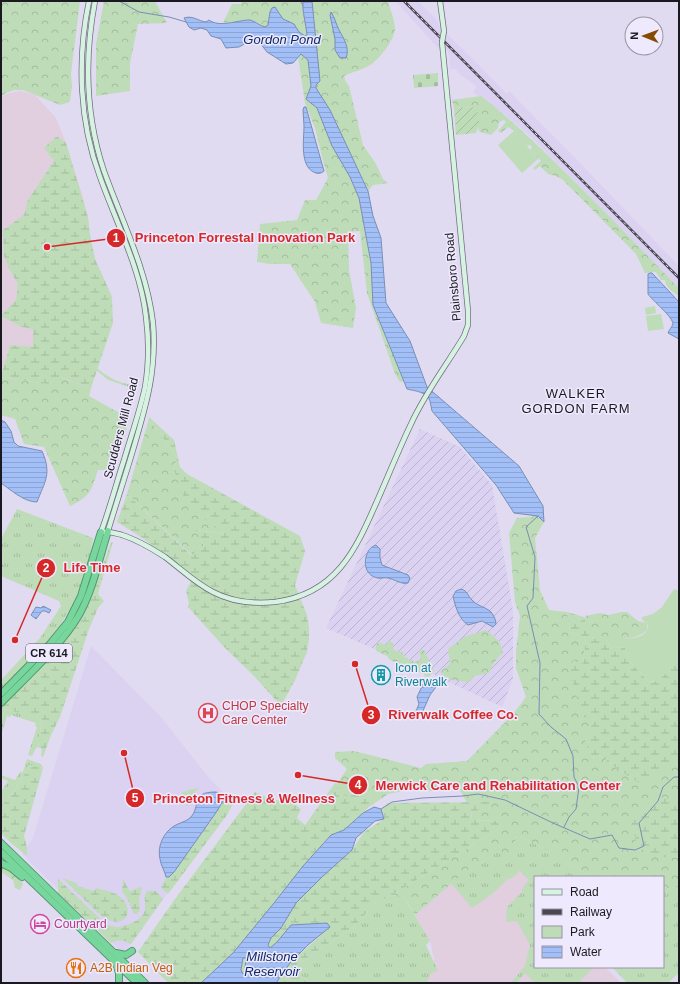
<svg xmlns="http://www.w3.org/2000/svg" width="680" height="984" viewBox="0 0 680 984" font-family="Helvetica,sans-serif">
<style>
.commercial{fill:#e1cedf}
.industrial{fill:url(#industrial-furrows)}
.built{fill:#dbd2f1}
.grass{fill:url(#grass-tufts)}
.forest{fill:url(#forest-crowns)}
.wetland{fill:url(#wetland-marsh)}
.cemetery{fill:url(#cemetery-stones)}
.park{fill:#bedcb8}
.garden{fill:url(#garden-furrows)}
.water{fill:url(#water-rules);stroke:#798eb6;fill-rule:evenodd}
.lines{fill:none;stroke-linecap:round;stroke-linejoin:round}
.stream{stroke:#798eb6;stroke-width:1}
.secondary-casing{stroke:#736d81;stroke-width:6}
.highway-casing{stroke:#569471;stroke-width:8}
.secondary{stroke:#d6f3e1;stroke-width:4.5}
.highway{stroke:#76d69c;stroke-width:6}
.rail-casing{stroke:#494651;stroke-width:2.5}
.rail{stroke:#eee9fc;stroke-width:1;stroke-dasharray:3;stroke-linecap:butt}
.secondary-bridge-casing{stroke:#736d81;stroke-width:6;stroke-linecap:butt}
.secondary-bridge{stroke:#d6f3e1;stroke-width:4.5}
.labels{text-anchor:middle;stroke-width:3;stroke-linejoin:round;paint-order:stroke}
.shield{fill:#eee9fc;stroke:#5a5762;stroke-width:1}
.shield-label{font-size:11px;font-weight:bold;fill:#1a1820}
.street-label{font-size:12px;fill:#1a1820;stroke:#eee9fc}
.culture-label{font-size:12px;fill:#0d838f;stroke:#eee9fc;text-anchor:start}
.health-label{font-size:12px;fill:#be3a42;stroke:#eee9fc;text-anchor:start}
.hotel-label{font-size:12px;fill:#b23c85;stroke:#eee9fc;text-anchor:start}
.food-label{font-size:12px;fill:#c56008;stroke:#eee9fc;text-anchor:start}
.water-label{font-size:13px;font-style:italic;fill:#0d2b69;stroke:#eee9fc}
.neighbourhood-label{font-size:13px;letter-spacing:1px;fill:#1a1820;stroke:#eee9fc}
.leader{fill:none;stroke:#d62828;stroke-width:1.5}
.callout-dot{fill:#d62828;stroke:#eee9fc;stroke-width:1.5}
.mark-label{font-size:12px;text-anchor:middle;font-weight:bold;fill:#fff}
.callout-label{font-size:13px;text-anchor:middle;font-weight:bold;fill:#d62828;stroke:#eee9fc;stroke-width:3;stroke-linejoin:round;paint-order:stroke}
</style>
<defs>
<pattern id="industrial-furrows" width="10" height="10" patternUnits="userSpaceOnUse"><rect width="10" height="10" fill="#dbd2f1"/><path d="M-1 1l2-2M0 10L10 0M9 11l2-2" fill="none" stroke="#bbb4ce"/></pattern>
<pattern id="grass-tufts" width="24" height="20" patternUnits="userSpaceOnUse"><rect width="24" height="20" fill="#bedcb8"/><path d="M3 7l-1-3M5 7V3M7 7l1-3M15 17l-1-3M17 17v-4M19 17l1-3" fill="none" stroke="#a3bc9e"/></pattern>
<pattern id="forest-crowns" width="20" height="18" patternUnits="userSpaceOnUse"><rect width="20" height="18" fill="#bedcb8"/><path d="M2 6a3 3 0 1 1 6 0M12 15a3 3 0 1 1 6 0" fill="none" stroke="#a3bc9e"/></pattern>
<pattern id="wetland-marsh" width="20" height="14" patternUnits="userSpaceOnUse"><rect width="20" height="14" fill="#bedcb8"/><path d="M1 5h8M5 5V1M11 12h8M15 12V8" fill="none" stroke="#a3bc9e"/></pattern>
<pattern id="cemetery-stones" width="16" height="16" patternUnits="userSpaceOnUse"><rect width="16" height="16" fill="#bedcb8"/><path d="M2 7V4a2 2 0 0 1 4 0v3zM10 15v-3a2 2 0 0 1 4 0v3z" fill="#a3bc9e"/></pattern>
<pattern id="garden-furrows" width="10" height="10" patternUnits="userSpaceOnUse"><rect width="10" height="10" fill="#bedcb8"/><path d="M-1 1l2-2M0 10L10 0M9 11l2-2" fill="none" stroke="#a3bc9e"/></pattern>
<pattern id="water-rules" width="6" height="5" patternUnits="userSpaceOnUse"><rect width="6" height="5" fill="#a2c0f7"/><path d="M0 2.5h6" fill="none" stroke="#8ba4d3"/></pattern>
</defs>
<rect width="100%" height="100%" fill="#e1dbf2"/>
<g class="commercial">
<path d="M21,91L35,95L56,118L66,143L82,194L88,217L90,235L95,259L112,297L91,388L61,377H1V97L6,94Z"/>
<path d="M515,838L548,850L558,849L564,852L560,858L562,859L535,877V967H605L621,983H427L434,959L430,941L415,915L471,867Z"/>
</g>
<path class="industrial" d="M420,429L460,447L492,485L513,611V679L502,707L432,674L326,628Z"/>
<g class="built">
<path d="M395,1H418L437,20L441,30L446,33L470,56L507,94L509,91L580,163L679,266V288L531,137L504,114L473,92L476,88L475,85L462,76L455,69H450V58L447,50L445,51L440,50Z"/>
<path d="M91,646L160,716L210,779L233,802L124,954L22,854L33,838Z"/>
</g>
<g class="grass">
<path d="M87,120H88L95,153L138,264H137L101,176L92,146Z"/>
<path d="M139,275H140C151,309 154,332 150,368L148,315Z"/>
<path d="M90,362C103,374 113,381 131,385L130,387L108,380L89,364Z"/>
<path d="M145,396L146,397L134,442L117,494L124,466Z"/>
<path d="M17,509L93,538C89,572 74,609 52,636C37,655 18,672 1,689V680L40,638L61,606L59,601L1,576V539Z"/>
<path d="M5,709L42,719L38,747L36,748L32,756L28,755L37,727L35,726L36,723L11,715L10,717L7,716L1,736V721Z"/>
<path d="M27,759L41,764L43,768L29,765L26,773L22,777L16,789L1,807V792L8,781L1,778V775L15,780L20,772H23Z"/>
<path d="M518,836L548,850L558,849L564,852L560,858L593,877H535V967H594L578,983H535L525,973L516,983H513L512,981L525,966L530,945L517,921L506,922L507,907L522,892L523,887L529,880L520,871L511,879L509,878L492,894L472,908L451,883L471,867L500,851Z"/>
<path d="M679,885V973L668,983H627L612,967H663V891Z"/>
<path d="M392,895L404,897L430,941L426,945L438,971L431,973L427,983H309L293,967L355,926L374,904Z"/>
</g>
<g class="forest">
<path d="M1,1H80L71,73L72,86L70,102L60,105L23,90H14L6,93L1,96Z"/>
<path d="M104,1H155L167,23L138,24L130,63V91L96,96V44Z"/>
<path d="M241,1H303C302,11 306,24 307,35L303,36L297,30L296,26L283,19L274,7L270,12L268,25L265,27L252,20L223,23L232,4H241Z"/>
<path d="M312,1H388C390,9 395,21 395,29C395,39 379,60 370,65C363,70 352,72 344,76L345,80L349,86L363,145L376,164L383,179L388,183L373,185L368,191L330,110L316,88V85L319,82L317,47Z"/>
<path d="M301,54L308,60L311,86L309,94L310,101L317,108L332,146L350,177L359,198L371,263L373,305L404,381L400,382L395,374L367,293L360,231L348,232L349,270L356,308L353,328L321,323L315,302L290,264H270L257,262L260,224L297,220L305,200H316L328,178L322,157L315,128L305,103L298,56Z"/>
<path d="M481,96C516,123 546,153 577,184C611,218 645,253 679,288V296C674,293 665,287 665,280H661L656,272L645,273L636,254L563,180L556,176L548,174L540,166L535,170L533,168L541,161L530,150L532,147L530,145L527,146L514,131L508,127L501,133L498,131L506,122L504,120L499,122L498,128L491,135L480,132L478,128L475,107L454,108L452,100Z"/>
<path d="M1,377L47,384L60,377L91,388L89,396L114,410L130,417L112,477L106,470H98C91,491 91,496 70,506L44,447L24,444L15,419L1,415Z"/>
<path d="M148,422L152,423L177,457L174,470L224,534L196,530L204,546L192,555L127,494Z"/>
<path d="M538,516L544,522L535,538L540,590L549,610L567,612L570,632L586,638L583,665L594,718L585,743L593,758L600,755L616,768L639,783L679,753V885L663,891V877H593L560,858L563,852L558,849L548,850L518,836L515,838L517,857L500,851L471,867L415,915L404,897L392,895L501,828L500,821L471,820L472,810L488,809L492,802L467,803L460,790L448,787L430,791L425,787L388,794L369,807L371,797L360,782L349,796L338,795L337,784L347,769L335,758V752L354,751L421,768L426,764L467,761L514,713L526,697L516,668V651L520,616L515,602L509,533L517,518Z"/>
<path d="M622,612H627L638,621L647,623V630C636,642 610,639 594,639C588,635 584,623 585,616L600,613L608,615Z"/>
<path d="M486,630L499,641L503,652L493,664L489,673L474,676L470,682C458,681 448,681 440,672L450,664L448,649L464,637Z"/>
<path d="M388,641L392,642L394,650L402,652L405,658L407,657L409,661L412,659L413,662L421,660L419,650H424L434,671L430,676L425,677L424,674L390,660L387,656L376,651V644L380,643L386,645Z"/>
<path d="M1,866L17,876L23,884L20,890L15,888L13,880L1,872Z"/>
<path d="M243,958H246L245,963L248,972L247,975L243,974L241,970Z"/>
</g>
<g class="wetland">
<path d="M57,136L66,143L88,217L90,235L95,259L112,297L113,323L91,388L61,377L47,384L1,377L10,345L33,347V329L22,327L1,316L16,300L18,284L8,267L4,256L3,230L24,215L28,200L54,161L44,148Z"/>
<path d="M149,417L174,440L180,467L187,474L300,536L305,551L295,585L307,615L309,627V639L307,652L295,680L281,706L254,676L224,647L188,607L189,603L186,591L192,579L144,539L117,522L127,494L191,555L204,545L195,530L224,534L187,506L174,470L177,457L152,423L148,422Z"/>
<path d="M111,542H113L98,594L104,601L98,608L89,629L60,717L51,735L43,757L41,756L42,749L38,747L42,719L5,709L1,721V708L56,652L75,628L89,603Z"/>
<path d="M567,612L584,617L586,625L593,639L607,638L609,646L625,648L631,663L649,682H654L670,668L679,659V753L653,779L639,783L616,768L600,755L593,758L585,743L594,718L582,717L570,672L573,660L583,664L586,638L570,632Z"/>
<path d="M29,765L43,768L24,836C26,844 28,848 27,856L12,844L1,833V807L16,789L22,777L26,773Z"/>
<path d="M360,782L371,797L369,807L344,830L331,835L323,843L303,866L274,903L233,953L201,983H168L138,952L175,899L255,792L270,799L292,802L301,809L297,818L305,825L335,783L337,784L338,795L349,796Z"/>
<path d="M199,788L193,794L189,805L187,806L181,793L189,790Z"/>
<path d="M225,796L234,802L227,815L168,894L161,888L166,877H169L174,872L215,814L225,798Z"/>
<path d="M664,797L679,803V857L672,858L647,855L636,842L632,819L651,801Z"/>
<path d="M492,802L488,809L472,811L471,820L500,821L501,828L392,895L374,904L355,926L293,967L309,983H276L290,963L330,927L291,925L277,942L270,948L268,945L271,938L281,928L296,903L323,876L352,850L364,832L384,819L382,809L388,803Z"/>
<path d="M62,878L77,883V886L94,891L96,888C103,890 110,891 116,894C137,906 128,931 105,918C100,915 95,910 91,906C81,897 72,887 62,878Z"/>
<path d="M58,879L106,924C109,925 114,927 118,927C127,926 144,920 145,909C146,903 143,897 147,891H156L163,899L131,944C124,940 118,939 111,943L58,893Z"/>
<path d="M123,879L129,890L131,891L140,887L142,888L139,899L140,910L137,914H134C130,905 129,900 122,892Z"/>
</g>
<path class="cemetery" d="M438,73V86L414,88L413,75Z"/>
<g class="park">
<path d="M514,131L538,159L522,173L498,145Z"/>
<path d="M655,306L656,313L646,315L645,308Z"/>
<path d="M661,314L664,329L648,331L646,316Z"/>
<path d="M674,589L679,591V659C671,667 661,683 649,682L631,663L625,648L609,646L607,638C616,639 643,641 647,630C648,628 648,625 647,623C645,622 643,621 642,619V617L653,614L662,607Z"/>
</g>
<path class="garden" d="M475,107C480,116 480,123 476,133L456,135L454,108Z"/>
<g class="water">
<path d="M303,1H312L320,81L316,85V88L330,110L368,191L373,216L381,238L386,303L410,341L427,387L519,466L543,506L544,522L538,516L514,513L496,485L432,411C431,408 431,404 430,401C428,392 415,391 407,389L373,305L371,263L359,198L350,177L332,146L317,108L306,99L311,86L308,60L301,54L293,63L286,64L267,52L260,43L256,40H252L239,47L226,48L221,39L211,36L207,30L201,28L194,30L189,27L184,18C193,15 198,21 206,22L209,20C220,28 237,20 250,20C255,21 260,26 265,27L268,25L270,12L272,8L275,7L283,19L294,24L299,32L305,36L307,35C306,24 302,11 303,1Z"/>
<path d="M331,12C335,18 336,24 339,30C344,39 350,48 346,58H340L335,50V39L330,15Z"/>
<path d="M304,107H306L324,171C322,173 319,174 316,173C299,168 304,139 304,126C304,121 303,115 303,110Z"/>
<path d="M650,273H652L679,302V339L668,333C669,330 672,327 673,324C673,317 653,301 648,294V274Z"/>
<path d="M1,420L5,422L11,431L14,442L18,446L42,451C52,474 45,481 37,502C24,502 11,490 1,483Z"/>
<path d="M376,545L380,549V558L382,565L408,575L410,578L408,583C402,585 394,579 388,578C384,577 381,579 378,578C366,576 363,564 367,554C369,549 371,547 376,545Z"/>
<path d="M461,589C468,591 467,595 472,600C477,606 486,607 491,612C494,616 496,620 496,624L493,627L482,621L468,625C459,619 455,606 453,596L456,591Z"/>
<path d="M43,606L51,610L49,613L45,611H42L36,619L31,615L36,607L41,608Z"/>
<path d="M428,681L434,683L436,687L430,695L422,713L417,714L416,711L419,704L417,697L423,684Z"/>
<path d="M216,792L225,796V798L215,814L174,872L169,877H166C165,871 161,866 160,859C157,847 163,833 174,826C179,823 185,822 190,818C202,806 189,792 216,792Z"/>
<path d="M374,807L381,809L384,819L375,821L356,838L352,850L323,876L296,903L281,928L271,938L268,945L270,948L277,942L291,925L327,923L330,927L309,944L290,963L276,983H201L233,953L274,903L303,866L331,835L344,830L363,813ZM243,958H246L245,968L248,972L247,974H243L241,970Z"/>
</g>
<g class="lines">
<g class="stream">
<path d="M119,1L139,12L169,17L186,22"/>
<path d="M300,1L303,5"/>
<path d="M538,516L526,527L535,557L533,598L527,606L540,663L539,714L551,727L566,739L573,756L574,777L579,787L576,809L569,817L564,827"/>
<path d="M381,809L392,802L422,798L463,796L478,794L505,800L553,823L590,839L612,835L619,848L635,850L644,846L639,823L658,801L663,787L674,777H679"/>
</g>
<g class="secondary-casing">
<g id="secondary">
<path d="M89,1C77,59 79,121 100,177C116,222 141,270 146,317C149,341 149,364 145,387C140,411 131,436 124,460C116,484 110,508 101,532C109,531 114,533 122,535C138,540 151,548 165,557C181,569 195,583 213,592C232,602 255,604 275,602C337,594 356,549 378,499C389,474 399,449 411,424C425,393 446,366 464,336L468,325V311L442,42"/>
<path d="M95,1C84,59 85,114 104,171C122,221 147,270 153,323C157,370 146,406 133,450C125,477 116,504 108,531"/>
<path d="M440,1L444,31"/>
</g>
</g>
<g class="highway-casing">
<g id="highway">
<path d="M1,694L50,644L68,622L81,596L101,532"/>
<path d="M1,703C26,677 61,646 79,615C93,590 99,559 108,531"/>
<path d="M1,843L145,983"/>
<path d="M1,852L137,983"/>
<path d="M1,863L11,868L22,877"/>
<path d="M116,953L126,955L132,951"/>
<path d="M116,964L119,973V983"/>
</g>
</g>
<use href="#secondary" class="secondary"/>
<use href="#highway" class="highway"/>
<g class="rail-casing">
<path id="rail" d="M404,1L679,278"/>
</g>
<use href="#rail" class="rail"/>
<g class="secondary-bridge-casing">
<path id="secondary-bridge" d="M442,42L444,31"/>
</g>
<use href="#secondary-bridge" class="secondary-bridge"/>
</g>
<defs>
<g id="building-ring" transform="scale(1)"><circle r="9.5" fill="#eee9fc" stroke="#0f9aa8" stroke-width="1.5"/><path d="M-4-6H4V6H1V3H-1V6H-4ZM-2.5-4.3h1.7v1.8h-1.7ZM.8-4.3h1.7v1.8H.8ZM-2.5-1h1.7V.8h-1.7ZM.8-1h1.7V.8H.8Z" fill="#0f9aa8"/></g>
<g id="hospital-ring" transform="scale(1)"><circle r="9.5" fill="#eee9fc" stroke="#e0444e" stroke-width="1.5"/><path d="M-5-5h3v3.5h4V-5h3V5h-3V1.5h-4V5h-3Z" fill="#e0444e"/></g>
<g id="hotel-ring" transform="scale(1)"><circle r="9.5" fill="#eee9fc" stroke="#d1479c" stroke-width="1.5"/><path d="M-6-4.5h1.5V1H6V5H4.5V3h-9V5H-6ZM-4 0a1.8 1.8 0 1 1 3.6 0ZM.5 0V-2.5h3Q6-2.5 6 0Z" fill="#d1479c"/></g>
<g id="restaurant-ring" transform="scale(1)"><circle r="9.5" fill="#eee9fc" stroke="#e8710a" stroke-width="1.5"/><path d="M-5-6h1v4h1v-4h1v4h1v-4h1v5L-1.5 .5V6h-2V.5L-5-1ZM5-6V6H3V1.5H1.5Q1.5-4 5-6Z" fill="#e8710a"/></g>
</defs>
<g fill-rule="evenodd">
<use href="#building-ring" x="381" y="675"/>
<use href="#hospital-ring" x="208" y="713"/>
<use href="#hotel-ring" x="40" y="924"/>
<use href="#restaurant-ring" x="76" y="968"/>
</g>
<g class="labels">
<rect class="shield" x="26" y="644" width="46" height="18" rx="3"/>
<g class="shield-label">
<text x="49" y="657">CR 614</text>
</g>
<g class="street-label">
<text transform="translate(453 277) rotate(-95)" y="4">Plainsboro Road</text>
<text transform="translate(121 428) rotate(-75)" y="4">Scudders Mill Road</text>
</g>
<g class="culture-label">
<text x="395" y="672">Icon at<tspan x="395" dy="14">Riverwalk</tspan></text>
</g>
<g class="health-label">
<text x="222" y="710">CHOP Specialty<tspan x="222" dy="14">Care Center</tspan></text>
</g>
<g class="hotel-label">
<text x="54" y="928">Courtyard</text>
</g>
<g class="food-label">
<text x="90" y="972">A2B Indian Veg</text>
</g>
<g class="water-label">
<text x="282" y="44">Gordon Pond</text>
<text x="272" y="961">Millstone<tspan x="272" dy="15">Reservoir</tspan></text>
</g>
<g class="neighbourhood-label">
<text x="576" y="398">WALKER<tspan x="576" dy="15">GORDON FARM</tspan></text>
</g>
</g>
<path class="leader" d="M47 247L116 238M15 640L46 568M355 664L371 715M298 775L358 785M124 753L135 798"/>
<g class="callout-dot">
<circle cx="47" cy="247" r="4"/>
<circle cx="15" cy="640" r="4"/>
<circle cx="355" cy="664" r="4"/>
<circle cx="298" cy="775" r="4"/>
<circle cx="124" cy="753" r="4"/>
<circle cx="116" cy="238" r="10"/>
<circle cx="46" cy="568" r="10"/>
<circle cx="371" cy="715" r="10"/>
<circle cx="358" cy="785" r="10"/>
<circle cx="135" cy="798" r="10"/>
</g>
<g class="mark-label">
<text x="116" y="242">1</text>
<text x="46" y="572">2</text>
<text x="371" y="719">3</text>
<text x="358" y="789">4</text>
<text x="135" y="802">5</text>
</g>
<g class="callout-label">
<text x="245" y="242">Princeton Forrestal Innovation Park</text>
<text x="92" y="572">Life Time</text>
<text x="453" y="719">Riverwalk Coffee Co.</text>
<text x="498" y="790">Merwick Care and Rehabilitation Center</text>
<text x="244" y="803">Princeton Fitness &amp; Wellness</text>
</g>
<rect width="680" height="984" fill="none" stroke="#1a1820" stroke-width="4"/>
<rect x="534" y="876" width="130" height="92" fill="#eee9fc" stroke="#9995a4"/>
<rect x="542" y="889" width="20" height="6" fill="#d6f3e1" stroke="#9995a4"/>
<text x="570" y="896" font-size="12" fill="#1a1820">Road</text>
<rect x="542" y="909" width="20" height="6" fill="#494651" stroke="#9995a4"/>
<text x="570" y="916" font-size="12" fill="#1a1820">Railway</text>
<rect x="542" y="926" width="20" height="12" fill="#bedcb8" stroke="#9995a4"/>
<text x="570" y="936" font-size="12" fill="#1a1820">Park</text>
<rect x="542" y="946" width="20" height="12" fill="url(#water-rules)" stroke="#9995a4"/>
<text x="570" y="956" font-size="12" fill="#1a1820">Water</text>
<g transform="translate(644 36) rotate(271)"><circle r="19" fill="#eee9fc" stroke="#9995a4"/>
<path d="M0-3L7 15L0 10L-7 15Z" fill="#854b01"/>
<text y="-6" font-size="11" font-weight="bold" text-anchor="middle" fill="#1a1820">N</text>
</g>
</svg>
